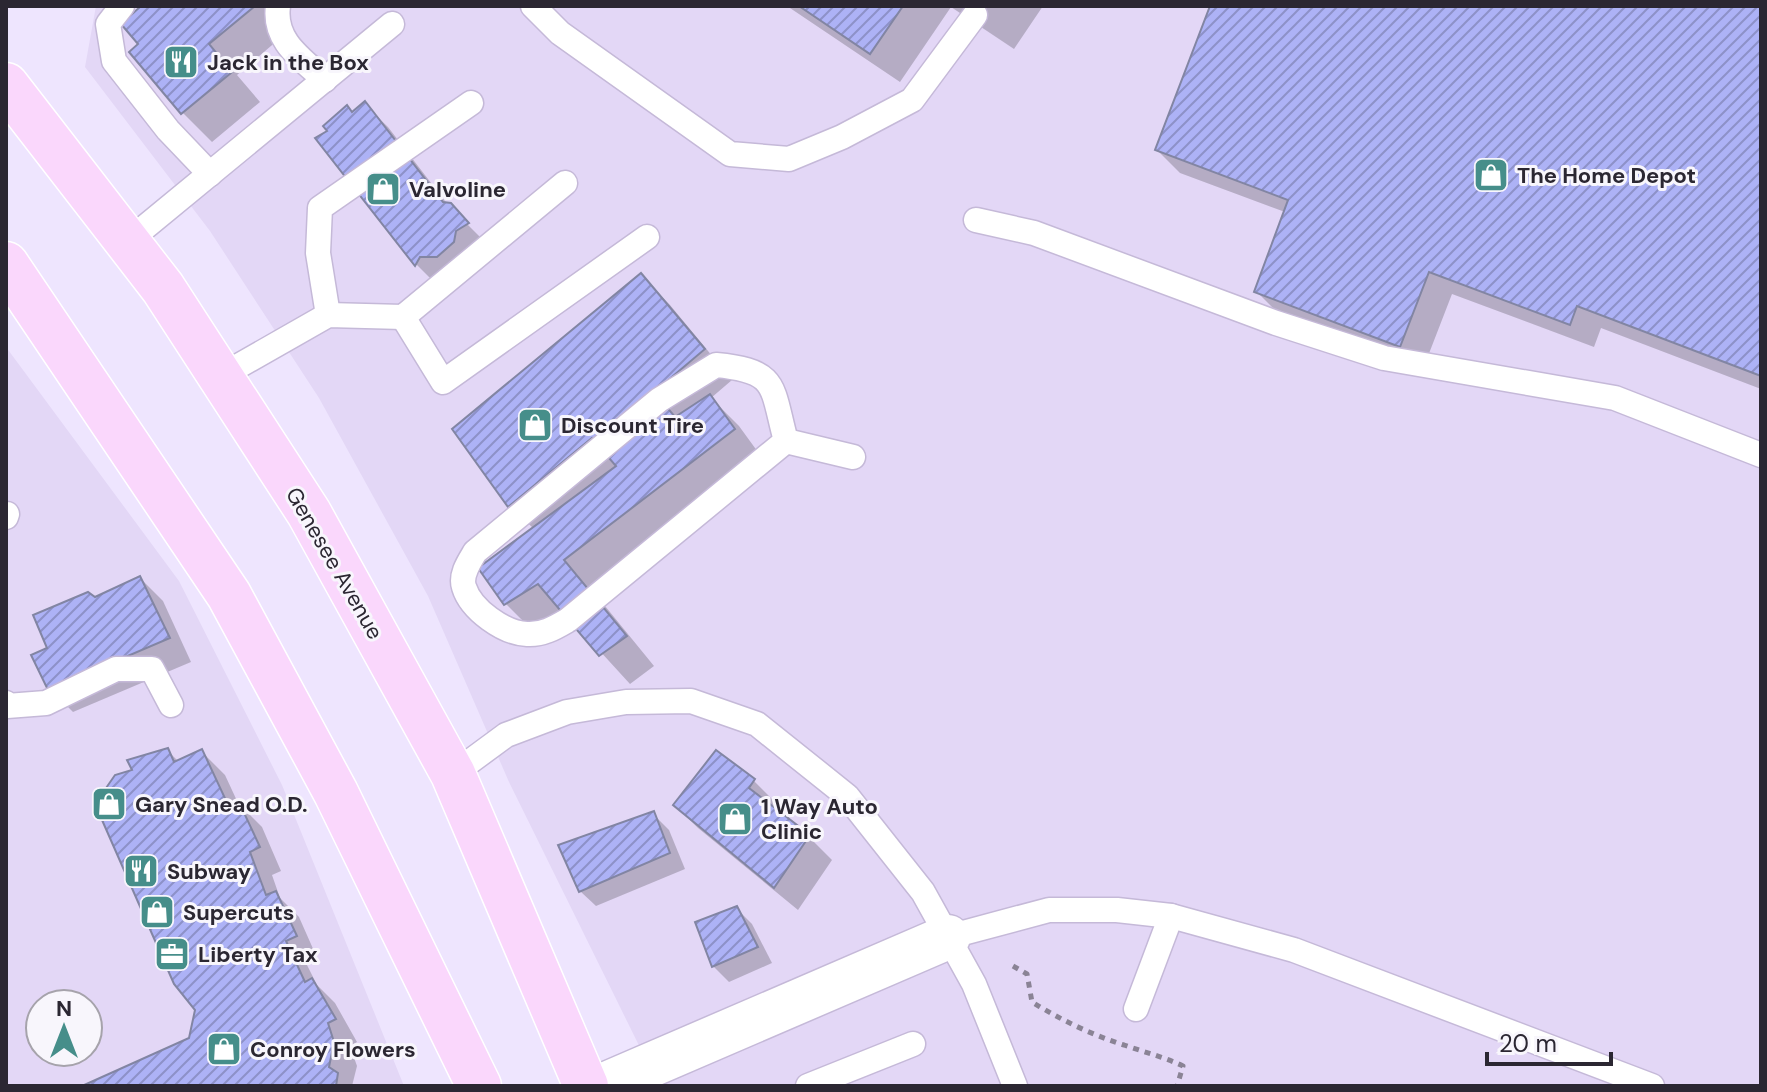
<svg xmlns="http://www.w3.org/2000/svg" width="1767" height="1092" viewBox="0 0 1767 1092" font-family="'DM Sans',sans-serif">
<style>
.built{fill:#e3d7f6;fill-rule:evenodd}
.shadow{fill:#0003}
.building{fill:url(#building-hatch);stroke:#8285a3;stroke-width:2}
.lines{fill:none;stroke-linecap:round;stroke-linejoin:round}
.lane-casing{stroke:#c5b9d8;stroke-width:27}
.secondary-casing{stroke:#c5b9d8;stroke-width:47}
.primary-casing{stroke:#fff;stroke-width:47}
.path{stroke:#8a8395;stroke-width:5;stroke-dasharray:6 6;stroke-linecap:butt}
.lane{stroke:#fff;stroke-width:24}
.secondary{stroke:#fff;stroke-width:44}
.primary{stroke:#fad7fc;stroke-width:44}
.labels{text-anchor:middle;stroke-width:6;stroke-linejoin:round;paint-order:stroke}
.poi-label{font-size:22px;font-weight:bold;fill:#2b2732;stroke:#f8f6fc;text-anchor:start}
.street-label{font-size:22px;fill:#2b2732;stroke:#f8f6fc}
</style>
<defs>
<pattern id="building-hatch" width="6" height="6" patternUnits="userSpaceOnUse" patternTransform="scale(2)"><rect width="6" height="6" fill="#adb2f6"/><path d="M-1 1l2-2M0 6l6-6M5 7l2-2" fill="none" stroke="#8d91c8"/></pattern>
</defs>
<rect width="100%" height="100%" fill="#eee5fe"/>
<g class="built">
<path d="M96,6H1761V1086H659L509,782L428,596L319,398L210,231L85,67Z"/>
<path d="M6,347L179,581L282,785L404,1086H6ZM40,1004H88V1052H40Z"/>
</g>
<g class="shadow">
<path d="M143,6H274L292,28L237,75L260,102L212,142L183,113L132,52L141,45Z"/>
<path d="M787,6H1043L1014,49L951,7L900,82Z"/>
<path d="M1212,6H1761V389L1601,328L1594,347L1452,294L1423,369L1279,314L1256,291L1285,212L1180,173L1157,150Z"/>
<path d="M364,104L388,127L448,205L490,247L439,287L417,265L318,139Z"/>
<path d="M641,276L670,305L732,380L711,398L739,426L763,459L592,590L654,666L630,684L566,614L535,633L506,604L534,529L510,506L455,430Z"/>
<path d="M140,578L163,601L191,662L73,712L49,688L50,649L94,599Z"/>
<path d="M167,750L179,762L202,752L225,775L238,803L262,827L281,871L272,875L280,898L299,917L318,960L307,965L317,985L335,1003L357,1042L350,1046L357,1066L352,1086H87L191,1039L197,1009L135,771Z"/>
<path d="M754,781L777,804L773,809L809,837L832,860L798,910L698,828L675,805Z"/>
<path d="M653,814L669,830L685,869L596,906L580,891Z"/>
<path d="M736,908L752,924L772,963L729,982L713,966Z"/>
</g>
<g class="building">
<path d="M141,6H255L209,44L232,72L181,114L129,52L138,44L121,24Z"/>
<path d="M799,6H903L870,54Z"/>
<path d="M1210,6H1761V376L1577,306L1570,325L1429,272L1400,347L1254,292L1288,200L1155,150Z"/>
<path d="M365,101L443,202L451,203L469,223L456,231L454,242L437,257H420L415,266L315,138L327,131L323,126L347,105L352,112Z"/>
<path d="M641,273L705,349L654,392L675,417L710,394L735,429L564,560L627,636L599,656L538,584L504,605L478,568L616,466L592,438L508,507L452,429Z"/>
<path d="M140,576L170,638L48,690L31,655L47,648L33,615L88,592L95,597Z"/>
<path d="M168,748L174,762L202,749L229,807L239,802L260,847L250,852L266,895L276,891L297,936L286,941L305,982L312,978L336,1019L328,1023L334,1042L329,1067L338,1073L336,1086H82L189,1038L195,1010L174,984L95,804L115,775L132,770L127,760Z"/>
<path d="M716,750L755,779L749,788L810,835L774,888L673,805Z"/>
<path d="M654,811L670,853L579,892L558,845Z"/>
<path d="M737,906L758,947L712,967L695,922Z"/>
</g>
<g class="lines">
<g class="lane-casing">
<g id="lane">
<path d="M122,6L108,24L114,61L168,130L210,174"/>
<path d="M278,6C273,41 302,59 325,80"/>
<path d="M533,6L560,33L730,154L789,159L842,137L912,100L975,15"/>
<path d="M976,220L1034,233L1276,323L1384,358L1615,398L1761,455"/>
<path d="M127,242L392,24"/>
<path d="M328,315L318,253L320,208L471,103"/>
<path d="M403,317L443,382L647,237"/>
<path d="M221,376L328,315L403,317L565,183"/>
<path d="M786,441C771,386 779,371 716,365L659,400L475,552C469,562 460,575 464,587C471,610 504,633 527,634C543,635 556,627 568,620L786,441L853,457"/>
<path d="M6,517L7,514"/>
<path d="M6,703L7,706L46,703L116,669H152L171,705"/>
<path d="M453,774L506,735L567,712L626,702L691,701L757,724L847,796L923,892L974,984L1015,1086"/>
<path d="M948,937L1049,910H1117L1171,916L1294,950L1652,1086"/>
<path d="M1136,1009L1171,916"/>
<path d="M808,1086L913,1044"/>
</g>
</g>
<g class="secondary-casing">
<path id="secondary" d="M602,1086L948,937"/>
</g>
<g class="primary-casing">
<g id="primary">
<path d="M6,85L163,288L309,513L453,774L586,1086"/>
<path d="M6,264L229,595L336,793L479,1086"/>
</g>
</g>
<path class="path" d="M1013,966L1027,974L1032,1002C1061,1020 1092,1035 1124,1045C1144,1052 1164,1057 1183,1066L1177,1086"/>
<use href="#lane" class="lane"/>
<use href="#secondary" class="secondary"/>
<use href="#primary" class="primary"/>
</g>
<defs>
<g id="restaurant-square" transform="scale(1.8)"><rect x="-9" y="-9" width="18" height="18" rx="4" fill="#468e8a" stroke="#f8f6fc"/><path d="M-5-6h1v4h1v-4h1v4h1v-4h1v5L-1.5 .5V6h-2V.5L-5-1ZM5-6V6H3V1.5H1.5Q1.5-4 5-6Z" fill="#fff"/></g>
<g id="shop-square" transform="scale(1.8)"><rect x="-9" y="-9" width="18" height="18" rx="4" fill="#468e8a" stroke="#f8f6fc"/><path d="M-5-2.5h2.3a2.7 3.5 0 0 1 5.4 0H5L5.5 6h-11ZM-1.5-2.5h3a1.5 2.3 0 0 0-3 0Z" fill="#fff"/></g>
<g id="office-square" transform="scale(1.8)"><rect x="-9" y="-9" width="18" height="18" rx="4" fill="#468e8a" stroke="#f8f6fc"/><path d="M-6-3h4V-5.5h4V-3h4V5H-6ZM-1-4.5V-3h2v-1.5ZM-6 0V1H6V0Z" fill="#fff"/></g>
</defs>
<g fill-rule="evenodd">
<use href="#restaurant-square" x="181" y="62"/>
<use href="#shop-square" x="1491" y="175"/>
<use href="#shop-square" x="383" y="189"/>
<use href="#shop-square" x="535" y="425"/>
<use href="#shop-square" x="109" y="804"/>
<use href="#shop-square" x="735" y="819"/>
<use href="#restaurant-square" x="141" y="871"/>
<use href="#shop-square" x="157" y="912"/>
<use href="#office-square" x="172" y="954"/>
<use href="#shop-square" x="224" y="1049"/>
</g>
<g class="labels">
<g class="poi-label">
<text x="207" y="70">Jack in the Box</text>
<text x="1517" y="183">The Home Depot</text>
<text x="409" y="197">Valvoline</text>
<text x="561" y="433">Discount Tire</text>
<text x="135" y="812">Gary Snead O.D.</text>
<text x="761" y="814">1 Way Auto<tspan x="761" dy="25">Clinic</tspan></text>
<text x="167" y="879">Subway</text>
<text x="183" y="920">Supercuts</text>
<text x="198" y="962">Liberty Tax</text>
<text x="250" y="1057">Conroy Flowers</text>
</g>
<g class="street-label">
<text transform="translate(335 563) rotate(60)" y="8">Genesee Avenue</text>
</g>
</g>
<rect width="1767" height="1092" fill="none" stroke="#2b2732" stroke-width="16"/>
<g transform="translate(64 1028)"><circle r="38" fill="#f8f6fc" stroke="#a6a3ab" stroke-width="2"/>
<path d="M0-6L14 30L0 20L-14 30Z" fill="#468e8a"/>
<text y="-12" font-size="22" font-weight="bold" text-anchor="middle" fill="#2b2732">N</text>
</g>
<path d="M1487 1052v12h124v-12" fill="none" stroke="#2b2732" stroke-width="4"/>
<text x="1499" y="1052" font-size="24" fill="#2b2732" stroke="#f8f6fc" stroke-width="6" paint-order="stroke">20 m</text>
</svg>
